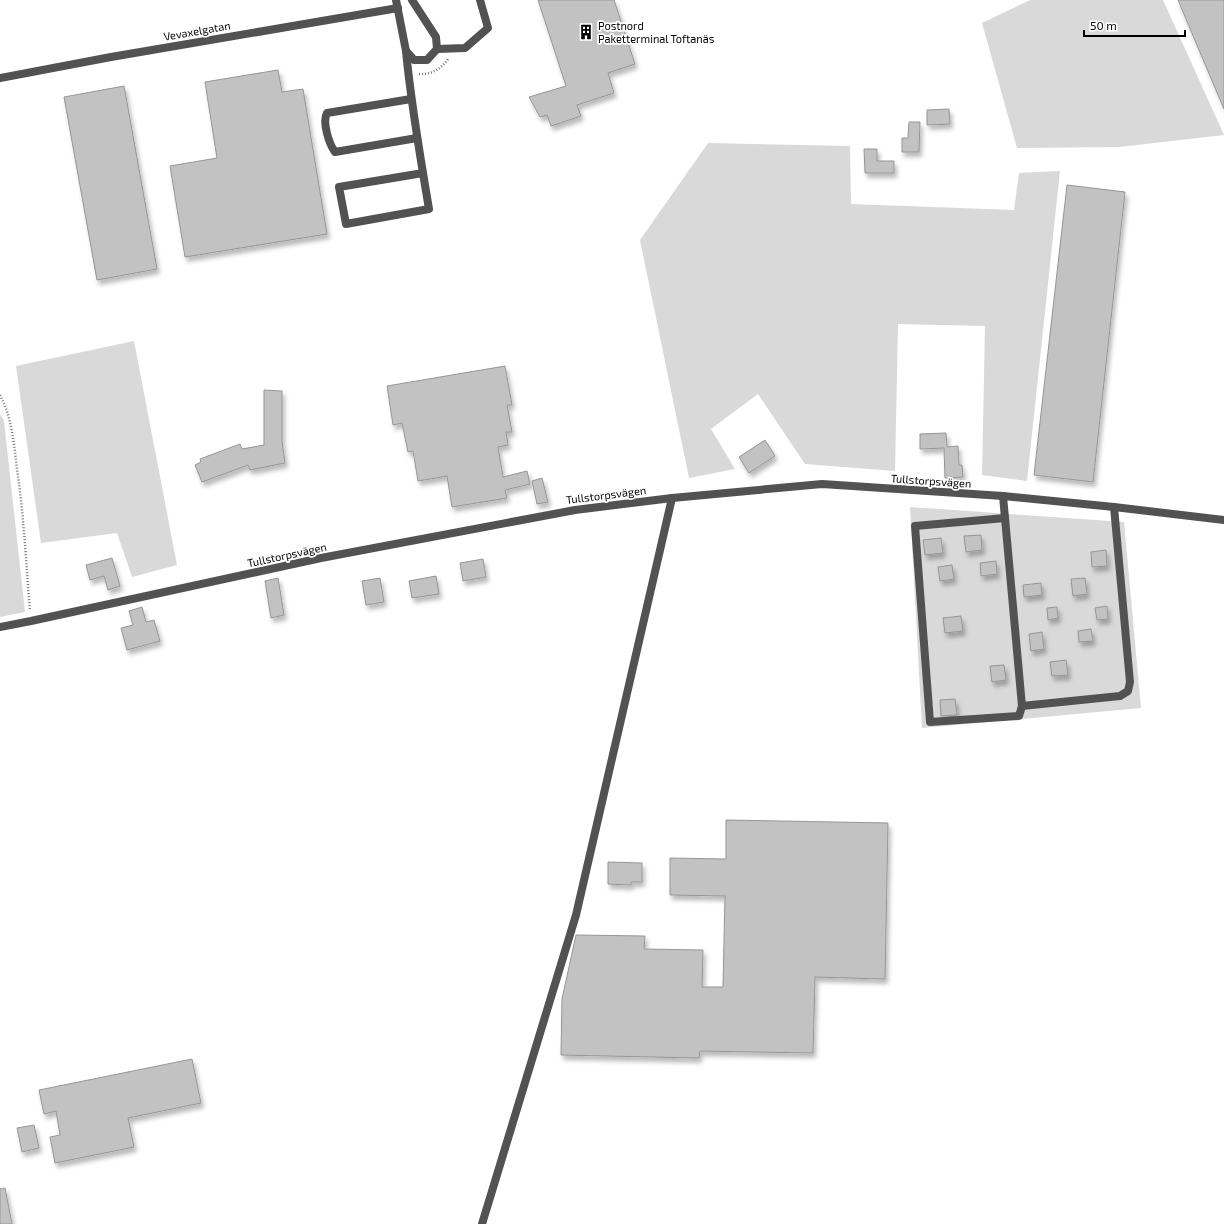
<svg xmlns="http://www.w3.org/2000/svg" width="1224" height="1224" viewBox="0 0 1224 1224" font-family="'Exo 2',sans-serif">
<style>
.green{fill:#d9d9d9}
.building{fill:#c2c2c2;stroke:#969696;filter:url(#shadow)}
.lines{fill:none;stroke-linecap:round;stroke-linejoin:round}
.path{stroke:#747474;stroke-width:2.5;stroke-dasharray:1 2;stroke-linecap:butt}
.lane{stroke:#525252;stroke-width:8}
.street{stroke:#525252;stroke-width:8}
.labels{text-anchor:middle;stroke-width:3.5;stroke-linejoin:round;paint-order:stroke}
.poi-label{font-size:11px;fill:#000;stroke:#fff;text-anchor:start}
.street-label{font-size:11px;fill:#000;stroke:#fff}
</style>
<defs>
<filter id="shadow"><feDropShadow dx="2.5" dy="4.5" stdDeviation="2" flood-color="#0004"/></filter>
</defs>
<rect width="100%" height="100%" fill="#fff"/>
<g class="green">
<path d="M1030,0H1163L1224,135L1119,147L1017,148L982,23Z"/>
<path d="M708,143L850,146L851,204L1014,210L1019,173L1060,171L1027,481L982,475L985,326L898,324L895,471L805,464L758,394L711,429L735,469L689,478L640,240Z"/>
<path d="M134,341L177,565L132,577L117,533L41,543L16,366Z"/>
<path d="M0,414L4,421L25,612L0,617Z"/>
<path d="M910,507L1124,522L1141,708L922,728Z"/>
</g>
<g class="building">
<path d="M538,0H614L635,64L608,73L614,93L577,105L581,116L551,126L547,115L540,117L529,97L566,86Z"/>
<path d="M1178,0H1224V109L1199,50Z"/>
<path d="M278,70L282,92L303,89L327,234L185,257L170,166L217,158L205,82Z"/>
<path d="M124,86L157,269L97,280L64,97Z"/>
<path d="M949,109L950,124L927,125V110Z"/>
<path d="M909,122H920L919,152H902V138H908Z"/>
<path d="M864,149H877V161H894V173H865Z"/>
<path d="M1067,185L1125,192L1093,482L1034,475Z"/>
<path d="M505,366L512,405H507L512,432H506L508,445L498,447L503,477L527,471L530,484L505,490L507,498L452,507L447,476L418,481L413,451L408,452L402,423L393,425L387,386Z"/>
<path d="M264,390L282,391V441L285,463L250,470L248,465L202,482L195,465L201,462L200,459L240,444L242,449L264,445Z"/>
<path d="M946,433L947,447L958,446L959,465H962L963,477L945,478L944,448L920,449V434Z"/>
<path d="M765,440L775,456L749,473L739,457Z"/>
<path d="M542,478L548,502L537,504L532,481Z"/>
<path d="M981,535L982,550L966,552L964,536Z"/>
<path d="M941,538L943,553L925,555L923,540Z"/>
<path d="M1106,550L1107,566L1092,567L1091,552Z"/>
<path d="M112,558L120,586L108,590L104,576L90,580L86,565Z"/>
<path d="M483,559L486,577L463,581L460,563Z"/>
<path d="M996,561L997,574L981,576L980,563Z"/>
<path d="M952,565L954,579L940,581L938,567Z"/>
<path d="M436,576L439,594L412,598L409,581Z"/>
<path d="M278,578L284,615L271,618L265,581Z"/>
<path d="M380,578L384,602L366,605L362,581Z"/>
<path d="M1085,578L1087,594L1073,596L1071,579Z"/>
<path d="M1041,583L1042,595L1024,597L1023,585Z"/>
<path d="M1107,606L1108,619L1097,620L1095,608Z"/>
<path d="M142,607L146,622L154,620L160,641L127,650L121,628L133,625L129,611Z"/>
<path d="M1057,607L1058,618L1048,620L1047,608Z"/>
<path d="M961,616L963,631L945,633L943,618Z"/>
<path d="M1091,629L1093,641L1079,642L1078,631Z"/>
<path d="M1042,632L1044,649L1031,651L1029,634Z"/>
<path d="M1066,660L1068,675L1052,676L1050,662Z"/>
<path d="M1004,665L1006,680L992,682L990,666Z"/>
<path d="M955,699L957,715L941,716L940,700Z"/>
<path d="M726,820L888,823L885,979L815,977L813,1053L700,1051L699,1058L561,1055L562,999L576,935L645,936L644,949L703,950L702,987H723L725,896L670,895V858L726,859Z"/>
<path d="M608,862L642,863V882H631V885L608,884Z"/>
<path d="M192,1059L201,1103L128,1118L134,1147L55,1163L50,1137L60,1135L56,1111L44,1114L39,1090Z"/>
<path d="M34,1125L39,1148L22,1152L17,1128Z"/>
<path d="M5,1188L12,1224H0V1189Z"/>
</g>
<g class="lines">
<g class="path">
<path d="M419,74C431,75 441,69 448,59"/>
<path d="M0,395C12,418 14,444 17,469C24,516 26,564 30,611"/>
</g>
<g class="lane">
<path d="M437,49L465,48L488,28L480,0"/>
<path d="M406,51C411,104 420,156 429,209L346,224L339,187L423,173"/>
<path d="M411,99L327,113C322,122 329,144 335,152L417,138"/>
<path d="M1003,496L1022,706L1120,696L1128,691L1130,682L1114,507"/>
<path d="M1005,518L915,526L930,722L1019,716L1022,706"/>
<path d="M482,1224L576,915L672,498"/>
</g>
<g class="street">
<path d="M396,0L406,51L414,60H427L437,49L436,37L412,0"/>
<path d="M0,78L111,57L398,8"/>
<path d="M0,627L31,621L321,558L575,510L672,498L822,484L1003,496L1114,507L1224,520"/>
</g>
</g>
<defs>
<g id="building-bare" transform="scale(1.2)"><path d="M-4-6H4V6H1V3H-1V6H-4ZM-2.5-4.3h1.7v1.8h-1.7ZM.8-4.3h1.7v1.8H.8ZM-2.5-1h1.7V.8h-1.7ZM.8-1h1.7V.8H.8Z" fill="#000" stroke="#fff" stroke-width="2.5" paint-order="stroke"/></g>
</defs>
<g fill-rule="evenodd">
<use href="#building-bare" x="586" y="32"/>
</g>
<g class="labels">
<g class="poi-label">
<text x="598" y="30">Postnord<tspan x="598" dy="13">Paketterminal Toftanäs</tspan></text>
</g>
<g class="street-label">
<text transform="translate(197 31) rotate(-10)" y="4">Vevaxelgatan</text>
<text transform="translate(931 481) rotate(4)" y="4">Tullstorpsvägen</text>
<text transform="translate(606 495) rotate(-7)" y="4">Tullstorpsvägen</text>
<text transform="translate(287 555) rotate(-12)" y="4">Tullstorpsvägen</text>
</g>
</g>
<path d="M1084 30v6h101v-6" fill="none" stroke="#000000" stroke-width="2"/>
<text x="1090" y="30" font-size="12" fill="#000000" stroke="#ffffff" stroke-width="3" paint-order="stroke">50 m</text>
</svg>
